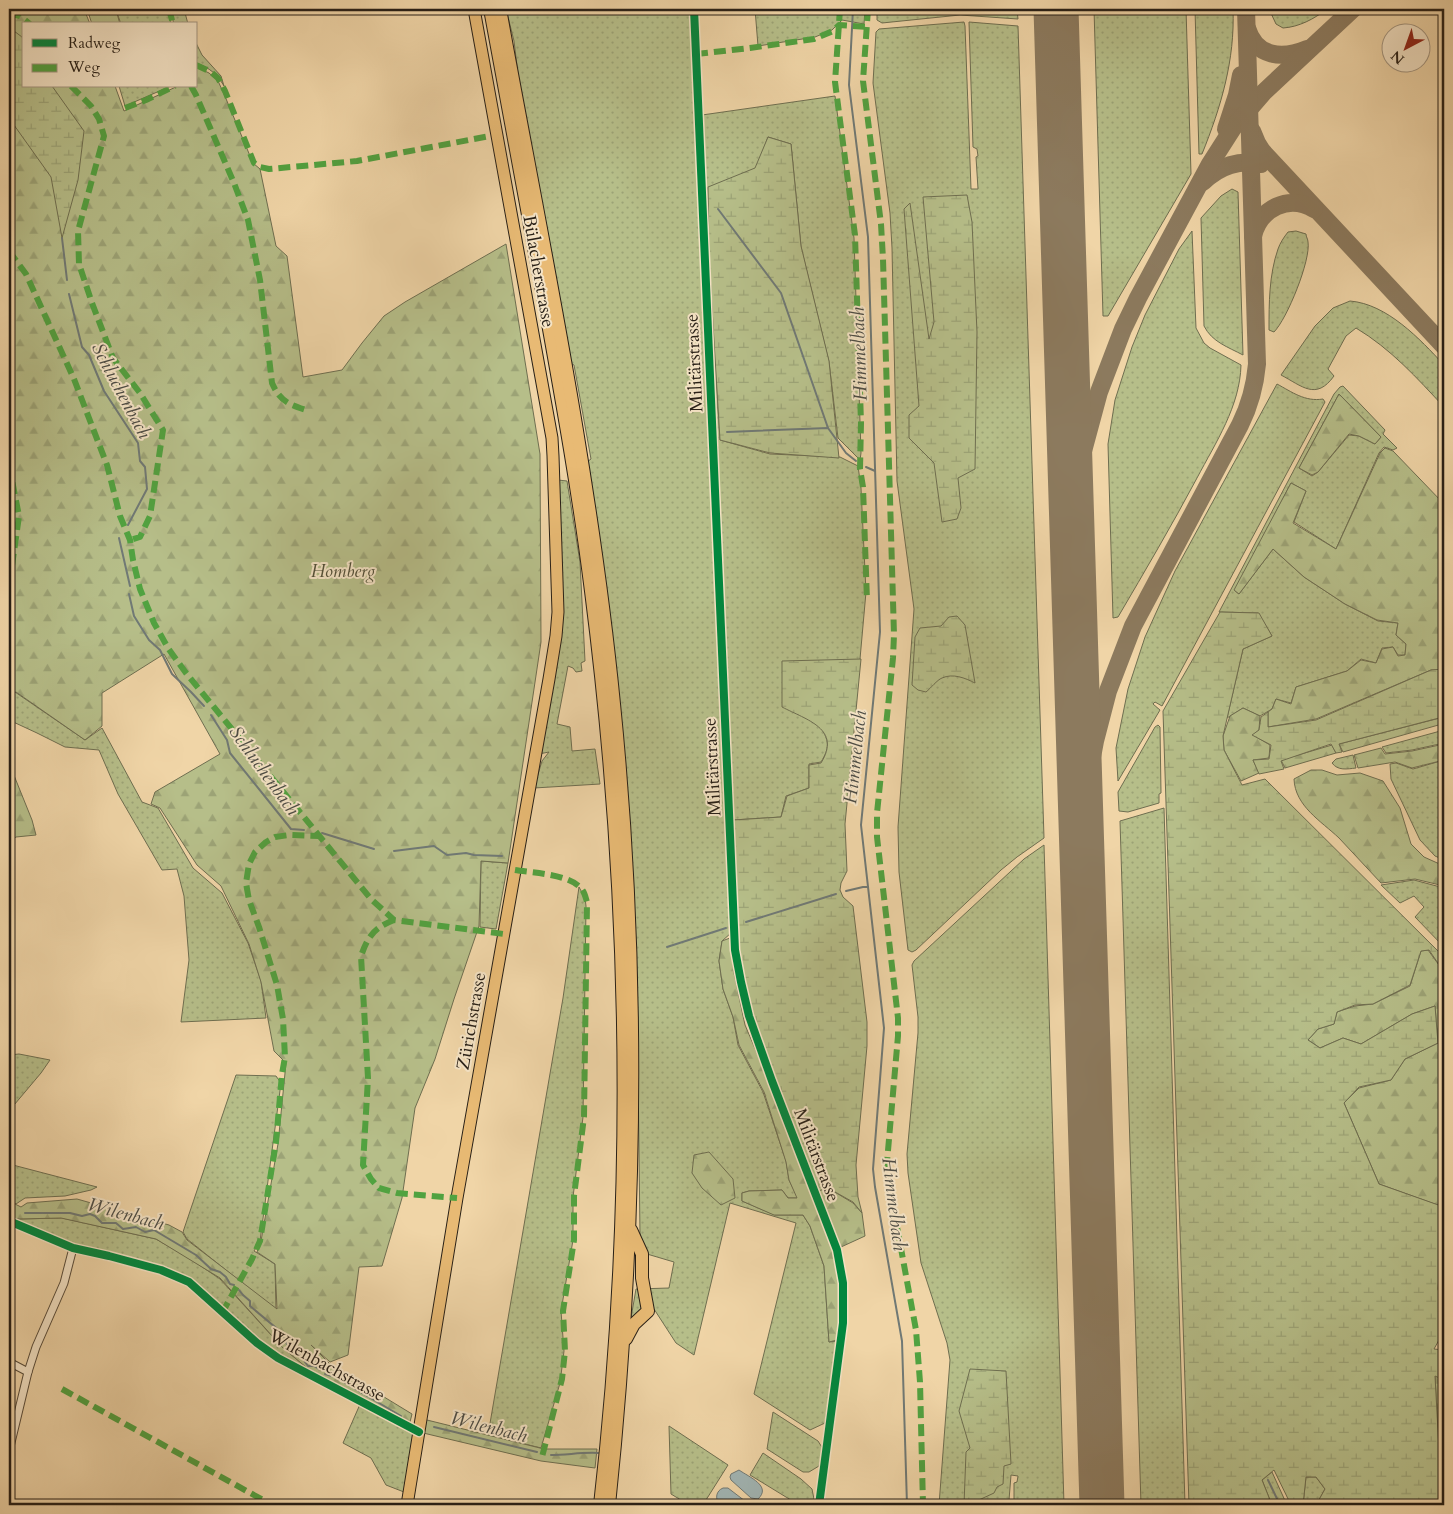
<svg xmlns="http://www.w3.org/2000/svg" width="1453" height="1514" viewBox="0 0 1453 1514" font-family="Cardo,serif">
<style>
.grass{fill:url(#grass-dots);stroke:#6e6e50;fill-rule:evenodd}
.forest{fill:url(#forest-firs);stroke:#6e6e50}
.wetland{fill:url(#wetland-marsh);stroke:#6e6e50}
.garden{fill:#b6be89;stroke:#6e6e50}
.water{fill:#a1b5b4;stroke:#707975}
.lines{fill:none;stroke-linecap:round;stroke-linejoin:round}
.stream{stroke:#707975;stroke-width:2}
.taxiway{stroke:#8c7a5e;stroke-width:18}
.runway{stroke:#8c7a5e;stroke-width:45}
.street-casing{stroke:#594c3a;stroke-width:9}
.primary-casing{stroke:#271f16;stroke-width:13}
.highway-casing{stroke:#271f16;stroke-width:14}
.street{stroke:#f5e4c6;stroke-width:7}
.primary{stroke:#e8ba74;stroke-width:11}
.highway{stroke:#e8ba74;stroke-width:12}
.quiet{stroke:#51a240;stroke-width:6;stroke-dasharray:12 6;stroke-linecap:butt}
.cycleway-casing{stroke:#f5e4c6;stroke-width:11}
.cycleway{stroke:#00873e;stroke-width:8}
.labels{text-anchor:middle;stroke-width:4;stroke-linejoin:round;paint-order:stroke}
.street-label{font-size:18px;fill:#271f16;stroke:#f5e4c6}
.park-label{font-size:18px;font-style:italic;fill:#524f38;stroke:#f5e4c6}
.water-label{font-size:19px;font-style:italic;fill:#4c4c45;stroke:#f5e4c6}
</style>
<defs>
<pattern id="grass-dots" width="8" height="8" patternUnits="userSpaceOnUse" patternTransform="scale(1.25)"><rect width="8" height="8" fill="#b6be89"/><path d="M2 2h.1M6 6h.1" fill="none" stroke="#9ca376" stroke-width="1.8" stroke-linecap="round"/></pattern>
<pattern id="forest-firs" width="22" height="20" patternUnits="userSpaceOnUse" patternTransform="scale(1.25)"><rect width="22" height="20" fill="#b6be89"/><path d="M5 1l3.5 6h-7zM16 11l3.5 6h-7z" fill="#9ca376"/></pattern>
<pattern id="wetland-marsh" width="20" height="14" patternUnits="userSpaceOnUse" patternTransform="scale(1.25)"><rect width="20" height="14" fill="#b6be89"/><path d="M1 5h8M5 5V1M11 12h8M15 12V8" fill="none" stroke="#9ca376"/></pattern>
</defs>
<rect width="100%" height="100%" fill="#f0d5a7"/>
<filter id="stains"><feTurbulence type="fractalNoise" baseFrequency=".004" numOctaves="4"/><feColorMatrix values="0 0 0 0 .2 0 0 0 0 .09 0 0 0 0 .02 0 0 0 .5 -.17"/></filter>
<radialGradient id="worn" r=".72"><stop offset=".6" stop-color="#630" stop-opacity="0"/><stop offset="1" stop-color="#630" stop-opacity=".3"/></radialGradient>
<g class="grass">
<path d="M121,9H167L171,24H121L116,10Z"/>
<path d="M170,9H184L188,24H174Z"/>
<path d="M506,9H690L695,116L835,96L854,238L861,453L860,460L838,438L829,362L801,247L791,144L768,137L756,169L708,188L709,258L720,440L770,454L840,457L858,466L861,488L866,592L860,659L821,727C829,742 830,747 821,762L809,764V788L786,796L781,817L733,820L725,786L731,933L722,941L719,961L723,989L733,1017L738,1045L763,1092L786,1161L789,1180L798,1198H788L782,1190L749,1191L742,1193V1201L775,1215H803L810,1226L824,1266L829,1342L837,1341L825,1423L810,1430L754,1394L796,1223L730,1203L694,1355L676,1343L654,1309L631,1318L636,1289L669,1288L674,1262L647,1254L640,1236L637,978L628,805L587,462L591,459L574,365L570,363L519,82L514,41Z"/>
<path d="M755,9H865L864,24L842,20L832,30L815,37L758,46Z"/>
<path d="M877,9H1017L1018,19L960,15L882,23L877,20Z"/>
<path d="M1094,9H1186L1191,174L1108,316H1103Z"/>
<path d="M1195,9H1233C1235,60 1221,107 1202,154H1199Z"/>
<path d="M1269,9H1327C1314,19 1299,27 1283,28L1276,24Z"/>
<path d="M964,22L965,26L971,189H978L976,157L978,156L977,149L973,147L969,22L1018,26L1044,838L1017,857L1001,870L916,950L912,952L908,950L899,872L898,827L914,609L897,481L892,248L890,213L873,83L876,32L879,29Z"/>
<path d="M196,43L202,55L221,76L224,86C217,74 210,68 196,63Z"/>
<path d="M119,86H171L125,106Z"/>
<path d="M1232,189L1238,192L1243,355C1228,347 1212,342 1204,326L1201,218L1221,196Z"/>
<path d="M1192,231L1196,328L1204,343L1210,348L1241,365C1240,406 1216,442 1197,478C1172,525 1145,571 1118,617L1113,618L1108,444L1115,400L1132,347L1145,315L1179,249Z"/>
<path d="M1296,231L1306,234C1306,237 1308,239 1308,242C1311,260 1287,319 1274,332L1269,330C1269,303 1269,275 1278,249C1280,243 1284,237 1288,232Z"/>
<path d="M1350,301C1387,304 1420,339 1444,365V407C1417,378 1391,349 1356,328L1346,336L1328,369L1334,376C1316,401 1302,386 1281,375L1315,326L1333,308Z"/>
<path d="M1277,384C1292,392 1305,402 1323,399L1325,402L1162,706L1155,702L1153,704L1160,710L1118,781L1116,748L1128,689L1145,637L1175,571Z"/>
<path d="M1343,386L1385,430L1383,434L1397,448L1393,450L1384,447L1379,453L1336,549L1294,522L1306,491L1291,483L1235,591L1239,594L1273,549L1304,577L1345,604L1378,621L1398,623L1396,635L1406,644L1405,655H1398L1393,647L1382,648L1376,663L1361,659L1347,671L1296,687L1291,703L1276,699L1272,709L1260,716L1243,708L1227,718L1243,649L1272,636L1258,613L1219,612L1334,394L1340,387ZM1339,394L1381,437L1375,444L1359,436L1349,435L1318,472L1312,476L1299,468Z"/>
<path d="M558,480L567,481L580,562L585,661L581,663L582,671L576,672L573,668L568,666L557,724L570,727L572,751L595,749L600,784L534,788L542,761L549,752L539,754L559,644Z"/>
<path d="M15,692L85,740L102,728L142,802L158,808L193,868L222,893L248,943L261,981L266,1018L181,1022L189,960L184,896L177,869L162,870L118,794L99,750L65,747L37,733L9,720V694Z"/>
<path d="M1158,725L1160,727L1161,793L1159,794V803L1128,812L1119,811L1118,792L1155,727Z"/>
<path d="M1444,730V743L1412,750L1386,753L1382,747Z"/>
<path d="M1353,755L1356,768C1347,769 1338,771 1332,763L1336,759Z"/>
<path d="M1444,760V860L1435,856L1420,840L1391,779L1390,764L1396,763L1413,769Z"/>
<path d="M1164,808L1185,1505H1141L1120,821Z"/>
<path d="M1044,845L1064,1505H1014V1483L1017,1482L1018,1476L1011,1475L1009,1500L994,1505H939L950,1360L947,1343L921,1263L908,1173L907,1154L918,1033V1017L912,965L914,961L1024,859Z"/>
<path d="M481,861L508,863L496,929L480,927Z"/>
<path d="M1414,880L1444,888V947L1415,917L1424,907L1414,896L1400,903L1381,885Z"/>
<path d="M579,887L585,898L586,906L583,1117L573,1197V1240L561,1311L564,1351L560,1383L541,1448L488,1435L563,998Z"/>
<path d="M19,1054L50,1060L41,1073L9,1111V1055Z"/>
<path d="M236,1075L276,1076L281,1083L260,1241L254,1251L275,1264L276,1310L187,1239L183,1232Z"/>
<path d="M9,1164L97,1187L91,1190L65,1196L25,1198L16,1204L9,1200Z"/>
<path d="M62,1218L156,1239L189,1258L220,1279L283,1348L312,1372L279,1357L258,1341L190,1280L73,1245L19,1221V1219Z"/>
<path d="M361,1402L414,1430L404,1492L386,1485L371,1458L343,1443Z"/>
<path d="M773,1412L818,1441L823,1449L819,1466L809,1472H803L767,1449Z"/>
<path d="M669,1426L728,1465L706,1500L715,1505H689L671,1494Z"/>
<path d="M763,1453L801,1479L812,1489L814,1499L810,1505H799L750,1475Z"/>
<path d="M1272,1472L1287,1505H1272L1262,1480Z"/>
<path d="M1306,1477H1316L1325,1489L1316,1505H1303Z"/>
</g>
<g class="forest">
<path d="M9,9H84L90,24H24V86H115L124,111L178,86H196V67L209,73L218,81L224,94L253,163L260,169L276,246L287,256L303,377L342,370L362,343L384,316L405,302L506,244L540,454L541,642L508,863L481,861L479,926L454,999L435,1059L415,1108L402,1198L382,1266L359,1267L348,1355L330,1362L311,1345L330,1364L412,1414L410,1422L318,1377L283,1348L220,1278L156,1239L61,1218L18,1219L9,1217V1201L21,1207L27,1203L77,1199L169,1225L182,1232L187,1240L277,1309L275,1264L257,1252L261,1241L278,1144L286,1063L274,1051L261,982L249,944L221,886L197,865L160,808L151,804L155,792L220,754L164,654L102,693V726L85,740L16,692L9,694Z"/>
<path d="M1339,394L1381,437L1375,444L1359,436L1349,434L1318,472L1312,475L1299,468Z"/>
<path d="M1385,448L1393,451L1444,504V669L1431,670L1316,719L1268,727V712L1272,709L1276,699L1291,704L1296,687L1347,671L1361,660L1376,663L1382,649L1393,647L1398,656L1405,655L1406,644L1396,635L1398,623L1377,620L1345,604L1304,577L1273,549L1239,594L1234,590L1291,483L1306,491L1293,523L1336,549L1380,453Z"/>
<path d="M1243,708L1260,716L1259,730L1253,735L1270,745L1269,758L1253,760L1259,773L1241,781L1224,750L1223,736L1230,716Z"/>
<path d="M1440,718L1442,724L1343,752L1339,744Z"/>
<path d="M1444,744V760L1412,768L1395,762L1358,768L1354,755L1381,748L1385,754L1412,751Z"/>
<path d="M1332,745L1336,753L1285,768L1281,760Z"/>
<path d="M9,763L32,820L36,835L16,837L9,842Z"/>
<path d="M1311,770H1322L1337,775L1360,773L1383,781L1400,808L1411,844L1424,857L1444,866V886L1415,879L1381,883C1367,868 1353,853 1339,838C1321,821 1295,806 1294,779Z"/>
<path d="M9,846C13,871 17,899 9,923Z"/>
<path d="M730,938L734,973L745,1025L777,1100L811,1192L828,1188L853,1203L862,1213L865,1236L841,1247L837,1250C840,1280 841,1309 837,1340L829,1342L824,1266L810,1226L803,1215H774L742,1201V1193L749,1191L782,1190L788,1198H797L789,1180L786,1162L764,1092L739,1045L733,1017L723,989L719,961L722,941Z"/>
<path d="M1428,950L1444,972V1312L1439,1289L1443,1207L1379,1184L1344,1103L1359,1088L1391,1080L1405,1059L1438,1043L1435,1006L1412,1014L1361,1044L1343,1038L1320,1048L1308,1040L1318,1029L1334,1024L1337,1012L1355,1006L1373,1004L1410,986L1421,951Z"/>
<path d="M709,1152L733,1179L735,1198L721,1205L702,1188L692,1173L694,1155Z"/>
<path d="M1435,1375L1444,1380V1505H1442Z"/>
<path d="M427,1420L544,1449H597L595,1468L541,1461L419,1432Z"/>
</g>
<g class="wetland">
<path d="M14,31L22,37L24,41V86H52L84,131L78,180L62,238L51,177L9,118V33Z"/>
<path d="M768,137L791,144L801,246L829,361L839,458L770,453L720,440L709,258L708,187L755,168Z"/>
<path d="M967,195L972,222L977,332L975,469L958,478L961,508L957,519L942,522L934,463L909,438V415L919,406L904,209L910,203L929,339L934,322L923,197Z"/>
<path d="M1220,612L1259,613L1272,636L1243,649L1223,736L1224,750L1242,785L1265,779L1444,957V972L1429,950L1421,951L1410,985L1373,1004L1355,1005L1337,1012L1334,1024L1318,1029L1308,1040L1320,1048L1343,1038L1361,1044L1412,1014L1435,1006L1438,1043L1405,1059L1391,1080L1359,1087L1344,1103L1379,1184L1444,1207L1438,1289L1444,1313V1331L1434,1349L1444,1350V1380L1435,1376L1442,1505H1386L1373,1501L1371,1505H1316L1325,1489L1316,1477H1306L1303,1505H1291L1274,1470L1262,1480L1272,1505H1189L1163,711Z"/>
<path d="M957,616L965,625L975,683C965,678 953,673 942,678C937,680 931,688 926,692L918,690L912,685L915,637L920,628L941,626L949,617Z"/>
<path d="M861,659L845,824L847,871L841,883L840,890L843,897L853,906L867,1022V1046L856,1165L858,1197L862,1213L853,1202L828,1188L818,1191L752,1015L744,982L738,949L733,820L781,817L787,796L809,788V765L821,763C842,729 807,720 782,707V661Z"/>
<path d="M1444,669V724L1442,725L1439,718L1339,744L1342,752L1336,753L1331,744L1281,761L1284,769L1259,774L1253,760L1269,759L1271,745L1252,735L1259,730L1261,717L1268,712V727L1316,720L1431,670Z"/>
<path d="M970,1369L1006,1371L1011,1464L1004,1466L1003,1484L997,1487L994,1493L968,1505H964L966,1452L970,1448L959,1411Z"/>
</g>
<path class="garden" d="M87,9H120L116,10L120,24H92Z"/>
<g class="water">
<path d="M739,1470C749,1477 772,1486 758,1499L751,1498L731,1480L730,1477L731,1474Z"/>
<path d="M723,1488H728L745,1501L746,1505L719,1504C715,1498 716,1491 723,1488Z"/>
</g>
<g class="lines">
<g class="stream">
<path d="M853,9L849,85L868,237L880,632L861,825L884,1028L873,1169L875,1187L902,1341L907,1505"/>
<path d="M718,209L781,293L828,428"/>
<path d="M62,238L67,280"/>
<path d="M69,294L82,347L89,355L104,391L138,443L140,461L145,467L147,489L128,525"/>
<path d="M727,432L828,428L846,453L856,461"/>
<path d="M866,467L875,471"/>
<path d="M119,538L130,586"/>
<path d="M129,594L134,616L149,640L160,650L172,674L191,692L204,706"/>
<path d="M211,715L227,740L230,753L291,829L304,830"/>
<path d="M322,833L374,849"/>
<path d="M394,851L434,846L447,855L466,853L474,855L502,856"/>
<path d="M846,891L863,887H868"/>
<path d="M746,922L836,894"/>
<path d="M667,947L726,928"/>
<path d="M9,1210L13,1211"/>
<path d="M25,1213H70L82,1216L90,1214L95,1216L102,1223H116L123,1229L136,1227L145,1232L154,1230L196,1255L211,1269L220,1272L226,1277L230,1284L234,1285"/>
<path d="M239,1290L243,1295L250,1301V1306L281,1332L288,1346L295,1353L304,1358L305,1362L308,1366H314L319,1369"/>
<path d="M325,1374L335,1377L401,1416"/>
<path d="M434,1427L537,1452"/>
<path d="M551,1455C567,1455 582,1452 598,1453"/>
<path d="M1268,1480L1280,1505"/>
</g>
<g class="taxiway">
<path d="M1247,28C1256,58 1283,59 1307,49"/>
<path d="M1226,129L1237,95L1241,75"/>
<path d="M1252,131L1257,143L1262,151L1444,346"/>
<path d="M1203,182C1219,166 1240,159 1261,164"/>
<path d="M1253,236C1260,208 1289,194 1314,209"/>
<path d="M1073,575L1074,516L1082,455L1099,392L1123,329L1138,298L1210,164L1233,128L1264,92L1353,9"/>
<path d="M1084,912V820L1089,773L1095,741L1108,691L1133,626L1240,425C1250,405 1255,386 1257,364L1246,9"/>
</g>
<path class="runway" d="M1056,9L1102,1505"/>
<g class="street-casing">
<g id="street">
<path d="M694,9L735,950L741,982L749,1016L772,1081L837,1250L843,1283V1323L819,1505"/>
<path d="M9,1221L73,1248L109,1256L161,1270L189,1282L257,1343L278,1358L419,1432"/>
<path d="M9,1362L28,1372"/>
<path d="M9,1451L28,1372L36,1347L64,1283L73,1248"/>
</g>
</g>
<g class="primary-casing">
<path id="primary" d="M407,1505L457,1198L549,679L556,636L558,612L553,456L552,438L474,9"/>
</g>
<g class="highway-casing">
<g id="highway">
<path d="M490,9C508,108 526,207 545,307C562,401 579,496 591,591C630,894 635,1202 600,1505"/>
<path d="M500,9C542,240 591,470 614,704C641,971 637,1239 609,1505"/>
<path d="M626,1339L634,1324L648,1311L642,1278V1254L631,1230"/>
</g>
</g>
<use href="#street" class="street"/>
<use href="#primary" class="primary"/>
<use href="#highway" class="highway"/>
<g class="quiet">
<path d="M169,9L173,24"/>
<path d="M840,9L835,82L855,235L861,423L860,469L863,487L867,601"/>
<path d="M868,9L863,81L881,224L883,259L894,635L893,658L877,813V837L898,1018V1036L887,1162L888,1178L916,1330L920,1382L923,1505"/>
<path d="M9,13L20,16L30,24"/>
<path d="M696,54L750,48L814,39L833,31L839,25L869,27"/>
<path d="M196,65L211,72L218,78L225,91L254,163L260,167L269,169L357,161L490,136"/>
<path d="M71,86L91,106L99,119L104,136L78,231L79,264L92,303L113,358L140,393L163,430L150,516L140,537L130,540"/>
<path d="M191,86L196,95L234,183L248,220L260,280L272,383C280,401 288,404 306,410"/>
<path d="M125,108L146,100L175,86"/>
<path d="M9,251L26,274L74,379L107,465L120,516L130,540L133,560L140,589L154,623L168,648L186,673L371,899L394,920L504,934"/>
<path d="M9,465L19,516L10,580L9,583"/>
<path d="M515,870C533,873 573,874 583,891C585,894 586,899 587,902L584,1117L574,1196V1240L563,1311L565,1351L562,1379L541,1461"/>
<path d="M394,920C374,928 368,936 361,956L368,1078L363,1165L371,1179L379,1188L397,1193L457,1198"/>
<path d="M222,1313L252,1259L260,1241L276,1142L282,1074L285,1057L283,1019L277,985L259,927L249,900L246,883L249,864L255,852L266,842L275,837L289,835L319,836"/>
<path d="M62,1389L272,1505"/>
</g>
<g class="cycleway-casing">
<g id="cycleway">
<path d="M694,9L735,950L741,982L749,1016L772,1081L837,1250L843,1283V1323L819,1505"/>
<path d="M9,1221L73,1248L109,1256L161,1270L189,1282L257,1343L278,1358L419,1432"/>
</g>
</g>
<use href="#cycleway" class="cycleway"/>
</g>
<g class="labels">
<g class="street-label">
<text transform="translate(539 271) rotate(80)" y="6">Bülacherstrasse</text>
<text transform="translate(694 363) rotate(-93)" y="6">Militärstrasse</text>
<text transform="translate(712 767) rotate(-93)" y="6">Militärstrasse</text>
<text transform="translate(471 1021) rotate(-80)" y="6">Zürichstrasse</text>
<text transform="translate(817 1155) rotate(69)" y="6">Militärstrasse</text>
<text transform="translate(327 1365) rotate(29)" y="6">Wilenbachstrasse</text>
</g>
<g class="park-label">
<text x="343" y="577">Homberg</text>
</g>
<g class="water-label">
<text transform="translate(858 354) rotate(-92)" y="7">Himmelbach</text>
<text transform="translate(122 390) rotate(62)" y="7">Schluchenbach</text>
<text transform="translate(854 757) rotate(-84)" y="7">Himmelbach</text>
<text transform="translate(265 770) rotate(54)" y="7">Schluchenbach</text>
<text transform="translate(895 1204) rotate(83)" y="7">Himmelbach</text>
<text transform="translate(126 1213) rotate(15)" y="7">Wilenbach</text>
<text transform="translate(489 1426) rotate(14)" y="7">Wilenbach</text>
</g>
</g>
<rect width="1453" height="1514" fill="none" stroke="#f0d5a7" stroke-width="30"/>
<rect x="10" y="10" width="1433" height="1494" fill="none" stroke="#271f16" stroke-width="2.5"/>
<rect x="15" y="15" width="1423" height="1484" fill="none" stroke="#271f16"/>
<rect x="22" y="22" width="175" height="65" fill="#f5e4c6" stroke="#a39580"/>
<rect x="32" y="39" width="25" height="8" fill="#00873e" stroke="#a39580"/>
<text x="68" y="48" font-size="15" fill="#271f16">Radweg</text>
<rect x="32" y="64" width="25" height="8" fill="#51a240" stroke="#a39580"/>
<text x="68" y="72" font-size="15" fill="#271f16">Weg</text>
<g transform="translate(1406 48) rotate(221)"><circle r="24" fill="#f5e4c6" stroke="#a39580"/>
<path d="M0-4L9 19L0 12L-9 19Z" fill="#8f2418"/>
<text y="-8" font-size="14" font-weight="bold" text-anchor="middle" fill="#271f16">N</text>
</g>
<rect width="100%" height="100%" filter="url(#stains)"/>
<rect width="100%" height="100%" fill="url(#worn)"/>
</svg>
